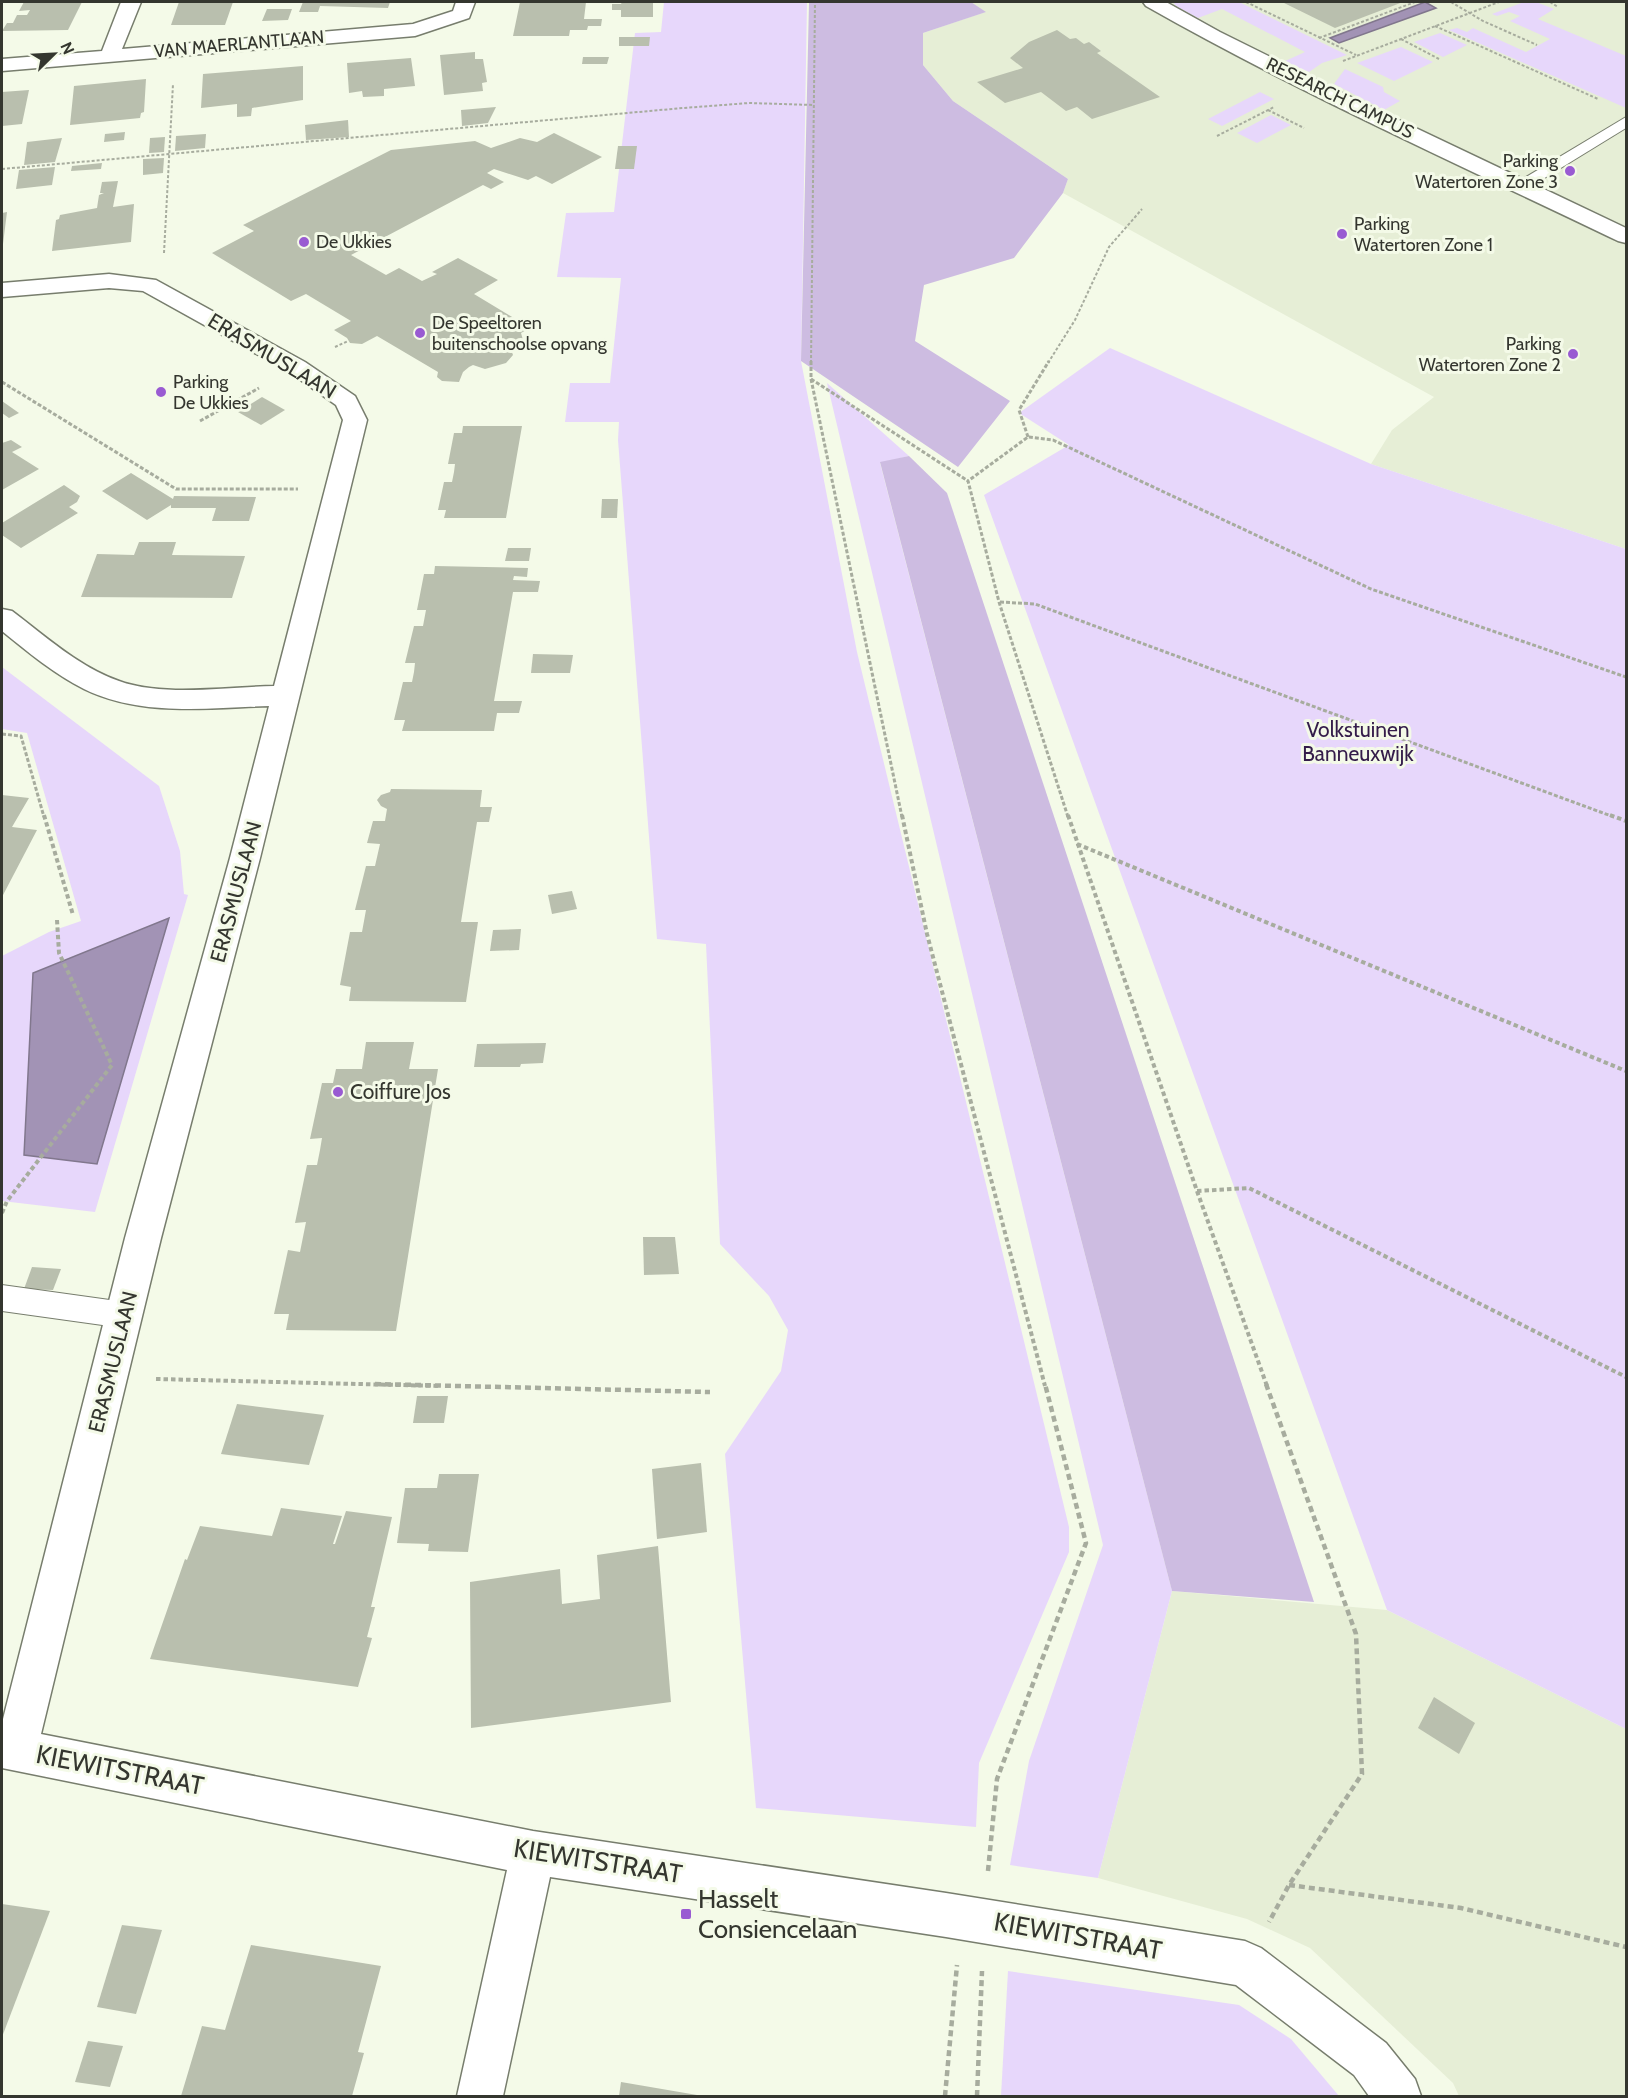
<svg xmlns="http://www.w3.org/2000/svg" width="1628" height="2098" viewBox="0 0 1628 2098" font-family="Cabin,sans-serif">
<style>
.built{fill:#e6eed6}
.green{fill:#e7d7fb}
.forest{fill:#cdbce1}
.water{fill:#a293b5;stroke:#81778d;stroke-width:1.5}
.building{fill:#b9bfae}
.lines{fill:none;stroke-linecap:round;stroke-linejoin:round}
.lane-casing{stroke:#777d6d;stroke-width:2}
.street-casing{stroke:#777d6d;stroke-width:3}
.path-far3{stroke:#a7ac9e;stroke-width:2;stroke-dasharray:3 2;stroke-linecap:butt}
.path-far2{stroke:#a7ac9e;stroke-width:3;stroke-dasharray:4 2;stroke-linecap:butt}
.path-far1{stroke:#a7ac9e;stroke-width:4;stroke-dasharray:4.5 3;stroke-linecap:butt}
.path{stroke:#a7ac9e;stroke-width:4.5;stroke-dasharray:6 4;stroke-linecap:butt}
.lane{fill:#fff;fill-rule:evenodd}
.street{fill:#fff;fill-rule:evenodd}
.poi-dot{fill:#995bd2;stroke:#f4fae8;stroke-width:2}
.labels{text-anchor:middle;stroke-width:6;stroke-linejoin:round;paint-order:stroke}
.far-street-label{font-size:18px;fill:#34362f;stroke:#f4fae8}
.far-poi-label{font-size:18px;fill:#34362f;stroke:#f4fae8;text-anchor:start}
.street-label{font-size:21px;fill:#34362f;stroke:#f4fae8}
.park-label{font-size:21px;fill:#341c4a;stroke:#f4fae8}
.poi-label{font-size:21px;fill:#34362f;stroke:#f4fae8;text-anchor:start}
.near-street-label{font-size:26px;fill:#34362f;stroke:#f4fae8}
.near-poi-label{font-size:26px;fill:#34362f;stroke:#f4fae8;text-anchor:start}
</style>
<rect width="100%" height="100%" fill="#f4fae8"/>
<g class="built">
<path d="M971,2H1626V549L1371,464L1392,430L1434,397L1063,193L1068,179L953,101L923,65V33L985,12Z"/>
<path d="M1172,1591L1387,1610L1626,1729V2096H1459L1453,2083L1310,1948L1247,1919L1098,1878Z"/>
</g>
<g class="green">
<path d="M664,2H807L801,361L857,652L1069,1527V1552L979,1763L976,1827L756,1808L725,1454L781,1371L788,1330L769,1296L720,1244L706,944L657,939L618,440L619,422H565L570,383H610L621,278L557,277L566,213L614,212L635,33L661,32Z"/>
<path d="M1173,2H1239L1347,55L1322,63L1309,72L1283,62L1305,52L1222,9L1198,18L1176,6Z"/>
<path d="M1524,2H1536L1554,9L1538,19L1626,56V108L1449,30L1457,28L1467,32L1473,28L1526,52L1550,39L1510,21L1520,16L1509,12L1497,16L1492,14Z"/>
<path d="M1440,33L1467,45L1443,57L1414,42Z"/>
<path d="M1401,47L1433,62L1394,81L1357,63Z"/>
<path d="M1345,69L1383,87L1384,92L1400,101L1384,110L1334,84Z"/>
<path d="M1260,92L1274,99L1222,126L1208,119Z"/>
<path d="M1271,115L1291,125L1257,143L1237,133Z"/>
<path d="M1110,348L1371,464L1626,549V1729L1387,1610L984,495L1069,445L1019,413Z"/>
<path d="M827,383L909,456L880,463L1172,1591L1098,1878L1010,1865L1029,1761L1103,1545Z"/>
<path d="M2,667L159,786L180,851L184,894L188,895L95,1212L2,1201V956L49,932L81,921L27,733L2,729Z"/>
<path d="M1008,1971L1239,2005L1291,2039L1339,2096H1001Z"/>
</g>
<g class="forest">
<path d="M809,2H971L986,12L923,33V65L953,101L1068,179L1063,193L1014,258L924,285L915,341L1010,401L958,467L801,361Z"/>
<path d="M909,456L947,493L1314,1602L1172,1591L880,462Z"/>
</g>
<g class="water">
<path d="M1425,2L1436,8L1339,43L1330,38Z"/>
<path d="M169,918L97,1164L24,1155L33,973Z"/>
</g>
<g class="building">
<path d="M24,2H82L68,30L2,31L7,23H13L17,15H27L30,10L19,11Z"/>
<path d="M179,2H233L225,25H171Z"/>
<path d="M303,2H390L388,8L320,6L318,12H299Z"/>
<path d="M520,2H586L584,19H602L601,26H588L587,30H570L569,36H513Z"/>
<path d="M622,2H653V17H621V10H612V4H621Z"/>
<path d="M1282,2H1403L1335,28Z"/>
<path d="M267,9H292L288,20L262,21Z"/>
<path d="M1057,30L1070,39L1076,38L1084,44L1089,42L1101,51L1097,53L1160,97L1092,119L1077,107L1066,111L1041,92L1005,103L977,82L1023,68L1010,58L1029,42Z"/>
<path d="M619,37H650L649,46H619Z"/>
<path d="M475,52V59H483L487,82L482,83L483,91L444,95L440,55Z"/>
<path d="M583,57H609L607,64H582Z"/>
<path d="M411,58L415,86L384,89V96L363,97L362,91L349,93L347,63Z"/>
<path d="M303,66V100L252,108L251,116L237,117V104L201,108L203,74Z"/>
<path d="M146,79L144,112L141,113L140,118L70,125L74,86Z"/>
<path d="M29,90L22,124L2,126V92Z"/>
<path d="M496,107L488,123L462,126L461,110Z"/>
<path d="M348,120L349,137L306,140L305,125Z"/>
<path d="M125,132L124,140L104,142L105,134Z"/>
<path d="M554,133L602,157L552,184L536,176L528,180L494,169L487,173L504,182L491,189L483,185L351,255L386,275L399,268L422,281L437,274L432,272L458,258L498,280L474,294L522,323L525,321L537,328L528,329L521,333L523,340L510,347L513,355L506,363L485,369L473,365L469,367L463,372L459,382L442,381L437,377L438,372L377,336L362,344L350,343L347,338L334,330L351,321L306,294L291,301L212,253L254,231L243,225L391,150L475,141L491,148L520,138L537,142Z"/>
<path d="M206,134L205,148L175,151L176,136Z"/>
<path d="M165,137L164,152L149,153L150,138Z"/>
<path d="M62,138L55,162L24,165L27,142Z"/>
<path d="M618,146H637L634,169H615Z"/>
<path d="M164,158L163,173L143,175V159Z"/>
<path d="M102,163L101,169L71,171L72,166Z"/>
<path d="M55,167L52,185L16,189L19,170Z"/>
<path d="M118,181L113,207L134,204L131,242L52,251L56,220L59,219L60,215L97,208L99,195L104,193H100L102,182Z"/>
<path d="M7,212L3,244H2V213Z"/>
<path d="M262,397L285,410L261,425L238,412Z"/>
<path d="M2,401L19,413L9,418L2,413Z"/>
<path d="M463,426H522L506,518H444L446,510H438L444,482H452L454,472L455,464H448L454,433H462Z"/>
<path d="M11,440L22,447L12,452L39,469L2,490V443Z"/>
<path d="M131,473L173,499L174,496L256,497L249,521H212L216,508H171V505L147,520L102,491Z"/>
<path d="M64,485L80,496L77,502L69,507L78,513L21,548L2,535V523Z"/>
<path d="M602,499H618L617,518H601Z"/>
<path d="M139,542H176L172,555L245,556L232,598L81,597L97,554L134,555Z"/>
<path d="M508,548H531L529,561H505Z"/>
<path d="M435,566L528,568L527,577L514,576L513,580L540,581L538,592H513L494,701H522L519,713H497L494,731H402L405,720H394L403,682H412L414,672L415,663H405L414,626H423L426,610H417L424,574H434Z"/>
<path d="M533,654L573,655L570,673H531Z"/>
<path d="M391,789L482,790L480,807H492L489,822H477L461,922H478L466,1002L349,1001L351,987L340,985L350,932H362L366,910H355L366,866H375L380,844L367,843L373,821H385L387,809L381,806L377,800L381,795L390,792Z"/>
<path d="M2,795L29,798L12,827L37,830L2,897Z"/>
<path d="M572,891L577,909L552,914L548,895Z"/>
<path d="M521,929L519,950L490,951L493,930Z"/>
<path d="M366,1042H414L409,1069H438L396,1331L286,1330L289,1314H274L288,1250L300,1252L306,1222L295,1223L307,1165H317L320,1150L322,1138L310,1139L322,1083H333L336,1069H362Z"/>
<path d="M546,1043L543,1063L521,1064L520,1067H474L477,1044Z"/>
<path d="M643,1237H675L679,1274L644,1275Z"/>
<path d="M32,1267L61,1269L53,1290L24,1289Z"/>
<path d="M417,1396H448L444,1423H413Z"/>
<path d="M237,1404L324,1415L309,1465L221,1454Z"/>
<path d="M701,1463L707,1532L657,1539L652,1469Z"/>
<path d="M439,1474H479L468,1552L428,1551L429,1544L397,1543L405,1488H437Z"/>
<path d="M281,1508L342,1516L333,1544H335L346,1511L392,1517L371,1607H375L367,1637L372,1638L358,1687L150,1659L185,1559L187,1560L200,1526L272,1536Z"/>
<path d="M658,1546L671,1702L471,1728L470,1582L560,1569L562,1604L600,1599L597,1555Z"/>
<path d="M1434,1697L1475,1723L1459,1754L1418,1728Z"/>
<path d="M2,1904L50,1911L2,2037Z"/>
<path d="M122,1925L162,1930L136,2014L97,2007Z"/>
<path d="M251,1945L381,1966L358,2052L364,2053L352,2096H181L202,2026L225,2030Z"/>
<path d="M88,2041L123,2046L110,2087L75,2082Z"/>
<path d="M621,2082L697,2095V2096H619Z"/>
</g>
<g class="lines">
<g class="lane-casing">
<g id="lane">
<path d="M1626,117V128L1525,190L1519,191L1511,186Z"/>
<path d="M2,1285L124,1302L134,1306L138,1315L134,1324L124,1328L2,1311Z"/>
</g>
</g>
<g class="street-casing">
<g id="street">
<path d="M121,2H141L122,49L413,24L453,11L456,2H475L469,18L415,36L2,71V59L102,51Z"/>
<path d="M1143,2H1166L1220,32L1359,101L1626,228V243L1618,241C1460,165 1299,93 1146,6Z"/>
<path d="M109,274L156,280L305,362L355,396L367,420L260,858L161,1238L41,1734L533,1831L946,1893L1245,1941L1261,1948L1386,2043L1415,2079L1421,2096H1369L1354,2075L1236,1985L946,1937L550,1877L503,2096H457L507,1870L2,1768V1723L125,1238L230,858L269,706C208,708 141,717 84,689C54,674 28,652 2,631V609L12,611C45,636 79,667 119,681C163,697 227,687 274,686L343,420L336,405L289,372L143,291L109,288L2,297V283Z"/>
</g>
</g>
<g class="path-far3">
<path d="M1246,2L1356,55"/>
<path d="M1451,2L1483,21L1537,45"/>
<path d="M1550,2L1558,7"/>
<path d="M1435,26L1598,99"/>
<path d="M1319,38L1415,2"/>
<path d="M1401,39L1439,59"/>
<path d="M1343,61L1499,2"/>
<path d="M1268,110L1304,128"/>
<path d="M1217,136L1274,107"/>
<path d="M2,169L683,108L749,103L814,105"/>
<path d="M164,253L173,84"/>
<path d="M335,347L348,341"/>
<path d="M811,363L815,2"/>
<path d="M1048,363L1075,320L1109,247L1142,209"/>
</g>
<g class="path-far2">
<path d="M811,361V379L902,817"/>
<path d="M811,379L968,481"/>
<path d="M2,382L176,489H298"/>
<path d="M200,421L259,388"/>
<path d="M1028,437L1019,410L1049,361"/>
<path d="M1000,602L1035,604L1614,817"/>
<path d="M2,734L21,736L44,817"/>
<path d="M1068,817L999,602L968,481L1028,437L1053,440L1371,589L1626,677"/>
</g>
<g class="path-far1">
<path d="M44,815L73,915"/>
<path d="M902,815L927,934L1045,1386"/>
<path d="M1068,815L1197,1191L1267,1386"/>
<path d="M1610,815L1626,821"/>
<path d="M1077,844L1626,1071"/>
<path d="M1197,1191L1249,1188L1626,1377"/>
<path d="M2,1213L7,1201L112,1065L59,953L57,920"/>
<path d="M156,1379L439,1386"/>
</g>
<g class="path">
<path d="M375,1384L710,1392"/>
<path d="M1266,1384L1356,1634L1362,1774L1289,1885L1269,1922"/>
<path d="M988,1871L997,1779L1086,1543L1045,1384"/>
<path d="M1289,1885L1461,1908L1626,1947"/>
<path d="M945,2096L957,1965"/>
<path d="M977,2096L982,1971"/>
</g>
<use href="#lane" class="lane"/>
<use href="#street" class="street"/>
</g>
<g class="poi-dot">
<circle cx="1570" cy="171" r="6"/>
<circle cx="1342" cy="234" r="6"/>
<circle cx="304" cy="242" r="6"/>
<circle cx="420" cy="333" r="6"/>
<circle cx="1573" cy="354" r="6"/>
<circle cx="161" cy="392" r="6"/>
<circle cx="338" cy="1092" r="6"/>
<rect x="680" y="1908" width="12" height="12" rx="3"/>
</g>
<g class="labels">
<g class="far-street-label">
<text transform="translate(239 44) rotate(-5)" y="6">VAN MAERLANTLAAN</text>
<text transform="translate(1340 98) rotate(26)" y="6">RESEARCH CAMPUS</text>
</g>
<g class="far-poi-label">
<text x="1558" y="167" text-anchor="end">Parking<tspan x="1558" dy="21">Watertoren Zone 3</tspan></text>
<text x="1354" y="230">Parking<tspan x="1354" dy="21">Watertoren Zone 1</tspan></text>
<text x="316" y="248">De Ukkies</text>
<text x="432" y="329">De Speeltoren<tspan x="432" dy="21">buitenschoolse opvang</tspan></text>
<text x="1561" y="350" text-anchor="end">Parking<tspan x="1561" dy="21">Watertoren Zone 2</tspan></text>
<text x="173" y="388">Parking<tspan x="173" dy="21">De Ukkies</tspan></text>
</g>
<g class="street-label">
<text transform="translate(272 356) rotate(31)" y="7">ERASMUSLAAN</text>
<text transform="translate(236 892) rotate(-75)" y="7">ERASMUSLAAN</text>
<text transform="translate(113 1362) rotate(-76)" y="7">ERASMUSLAAN</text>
</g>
<g class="park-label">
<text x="1358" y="737">Volkstuinen<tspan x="1358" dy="24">Banneuxwijk</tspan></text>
</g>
<g class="poi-label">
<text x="350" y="1099">Coiffure Jos</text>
</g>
<g class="near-street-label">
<text transform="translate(120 1770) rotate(11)" y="9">KIEWITSTRAAT</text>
<text transform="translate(598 1861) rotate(9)" y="9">KIEWITSTRAAT</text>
<text transform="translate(1078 1936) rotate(10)" y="9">KIEWITSTRAAT</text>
</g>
<g class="near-poi-label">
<text x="698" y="1908">Hasselt<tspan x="698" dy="30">Consiencelaan</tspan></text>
</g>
</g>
<rect width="1628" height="2098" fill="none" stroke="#34362f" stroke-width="6"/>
<g transform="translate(54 54) rotate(66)" stroke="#f4fae8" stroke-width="4.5" paint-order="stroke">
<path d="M0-4.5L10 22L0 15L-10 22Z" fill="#34362f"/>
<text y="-9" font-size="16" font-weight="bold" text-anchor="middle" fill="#34362f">N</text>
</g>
</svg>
